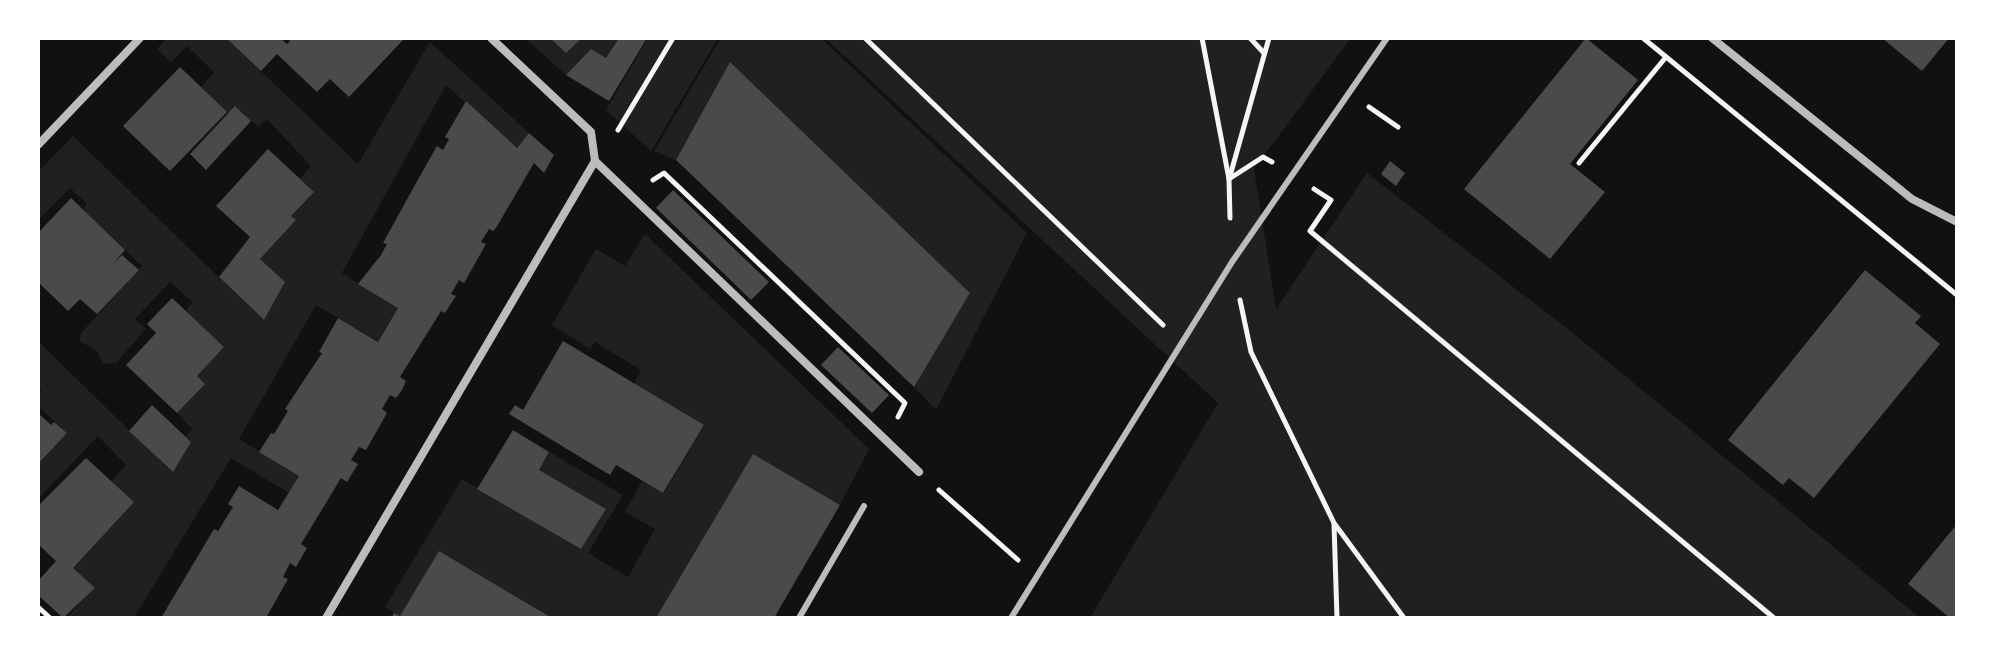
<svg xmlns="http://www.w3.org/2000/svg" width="1995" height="656" viewBox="0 0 1995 656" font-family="'Asap Condensed',sans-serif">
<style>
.green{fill:#202020}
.building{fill:#4a4a4a}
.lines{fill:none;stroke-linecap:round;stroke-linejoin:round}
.path{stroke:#f5f5f5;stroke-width:5}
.service{stroke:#bcbcbc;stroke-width:6}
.minor{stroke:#bcbcbc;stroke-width:8}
</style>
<rect width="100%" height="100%" fill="#111"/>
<g class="green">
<path d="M167,38H226L358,164L430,42L529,133L517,148L446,85L342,273L398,308L378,341L316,305L239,439L299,476L289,493L231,458L134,618H72L69,615L94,588L73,568L133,502L111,481L126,465L98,436L38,499V464L67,433L38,406L41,390L38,386V341L172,472L191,442L185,437L192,429L177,413L205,384L197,376L224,347L185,311L193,302L170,282L135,319L146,329L116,363L103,364L97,351L80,341L81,333L142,266L82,209L87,204L70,188L38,220V172L73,136L263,320L285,283L260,259L296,220L291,216L314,192L300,179L311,166L267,119L258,127L235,106L228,114L201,87L214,72L187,46L171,62L157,49Z"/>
<path d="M525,38H550L566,53L582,38H619L606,58L591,49L566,75Z"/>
<path d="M648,38H718L651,151L606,110Z"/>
<path d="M721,38H821L1027,233L936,410L914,387L970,293L731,63L676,160L654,151Z"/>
<path d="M825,38H1351L1254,169L1276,309L1367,173L1574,334L1920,618H1090L1218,403Z"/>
<path d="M645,234L869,449L840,505L753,454L657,618H552L439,551L400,616L385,607L462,479L581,549L606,509L539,470L549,452L623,495L588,553L628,577L655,529L625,512L642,481L664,493L704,426L634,384L641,370L595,342L590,349L552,325L596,249L625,266Z"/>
</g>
<g class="building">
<path d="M226,38H280L287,44L290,41L286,38L403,40L349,97L330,79L317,92L277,54L261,71Z"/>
<path d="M550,38H582L566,53Z"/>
<path d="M619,38H647L609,101L566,75L591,49L606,58Z"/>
<path d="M1586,38L1638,80L1570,164L1605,192L1550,259L1464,189Z"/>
<path d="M1882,38H1949L1922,71Z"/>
<path d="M730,62L970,293L914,387L676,160Z"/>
<path d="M180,67L227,112L170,171L123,126Z"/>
<path d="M466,101L517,148L529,133L554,155L544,173L534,163L496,228L493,231L489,229L481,242L486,244L464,283L459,280L451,294L456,296L445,313L441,311L400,377L406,381L402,390L396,398L390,395L382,409L387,413L366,450L359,447L351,460L358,464L347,482L341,478L301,544L307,548L296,567L290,563L283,577L288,579L266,618H161L214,529L218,531L233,507L228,504L239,486L278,510L299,476L259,452L271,433L274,434L288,411L285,409L322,353L319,352L338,318L378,342L398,308L358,284L381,255L387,244L383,243L416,183L437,146L443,150L449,139L445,137Z"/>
<path d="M235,106L251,121L206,170L190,154Z"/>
<path d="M268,149L314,192L291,216L296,220L260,259L285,282L264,320L219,277L250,237L216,206Z"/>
<path d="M1390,161L1405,173L1396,186L1381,174Z"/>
<path d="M673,190L769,282L751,300L656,208Z"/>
<path d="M71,198L125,250L113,264L122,255L139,270L97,314L80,299L68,311L38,282V233Z"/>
<path d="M1865,270L1921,316L1915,323L1940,344L1814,498L1789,478L1783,485L1728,440Z"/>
<path d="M172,298L224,347L197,376L205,384L177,413L126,365L156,333L147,324Z"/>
<path d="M563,341L704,425L663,493L616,465L610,475L509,414L515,405L523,410Z"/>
<path d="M838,347L889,395L872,413L821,365Z"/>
<path d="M152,405L191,442L173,472L129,431Z"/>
<path d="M38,413L51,425L54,422L67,433L38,464Z"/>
<path d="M513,430L549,452L539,470L606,509L581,549L477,489Z"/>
<path d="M753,454L840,505L799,575L774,618H656Z"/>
<path d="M86,458L134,502L73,568L95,588L63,618L38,595V581L56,561L38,544V506Z"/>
<path d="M1957,524V618H1950L1908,584Z"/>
<path d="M439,551L508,592L552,618H391L394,613L400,616Z"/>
</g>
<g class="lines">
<g class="path">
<path d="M865,38L1163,325"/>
<path d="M1202,38L1229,179L1230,218"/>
<path d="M1250,38L1264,53"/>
<path d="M1643,38L1957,295"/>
<path d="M1369,107L1398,127"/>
<path d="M618,130L673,38"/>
<path d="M1579,163L1666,57"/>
<path d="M1230,176L1269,38"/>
<path d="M1229,179L1263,157L1272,162"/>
<path d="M653,180L664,173L905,403L898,417"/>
<path d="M1314,189L1331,200L1310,231L1774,618"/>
<path d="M1240,300L1251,352L1334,523L1404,618"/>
<path d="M939,490L1018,560"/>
<path d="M1334,524L1337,618"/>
<path d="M38,607L50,618"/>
</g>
<g class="service">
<path d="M799,618L864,506"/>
<path d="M1011,618L1232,262L1387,38"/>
</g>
<g class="minor">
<path d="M1712,38L1912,199L1957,222"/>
<path d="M38,145L140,38"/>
<path d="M595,161L919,472"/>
<path d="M326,618L595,161L591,132L491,38"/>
</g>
</g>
<rect width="1995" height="656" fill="none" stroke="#ffffff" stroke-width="80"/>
</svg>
